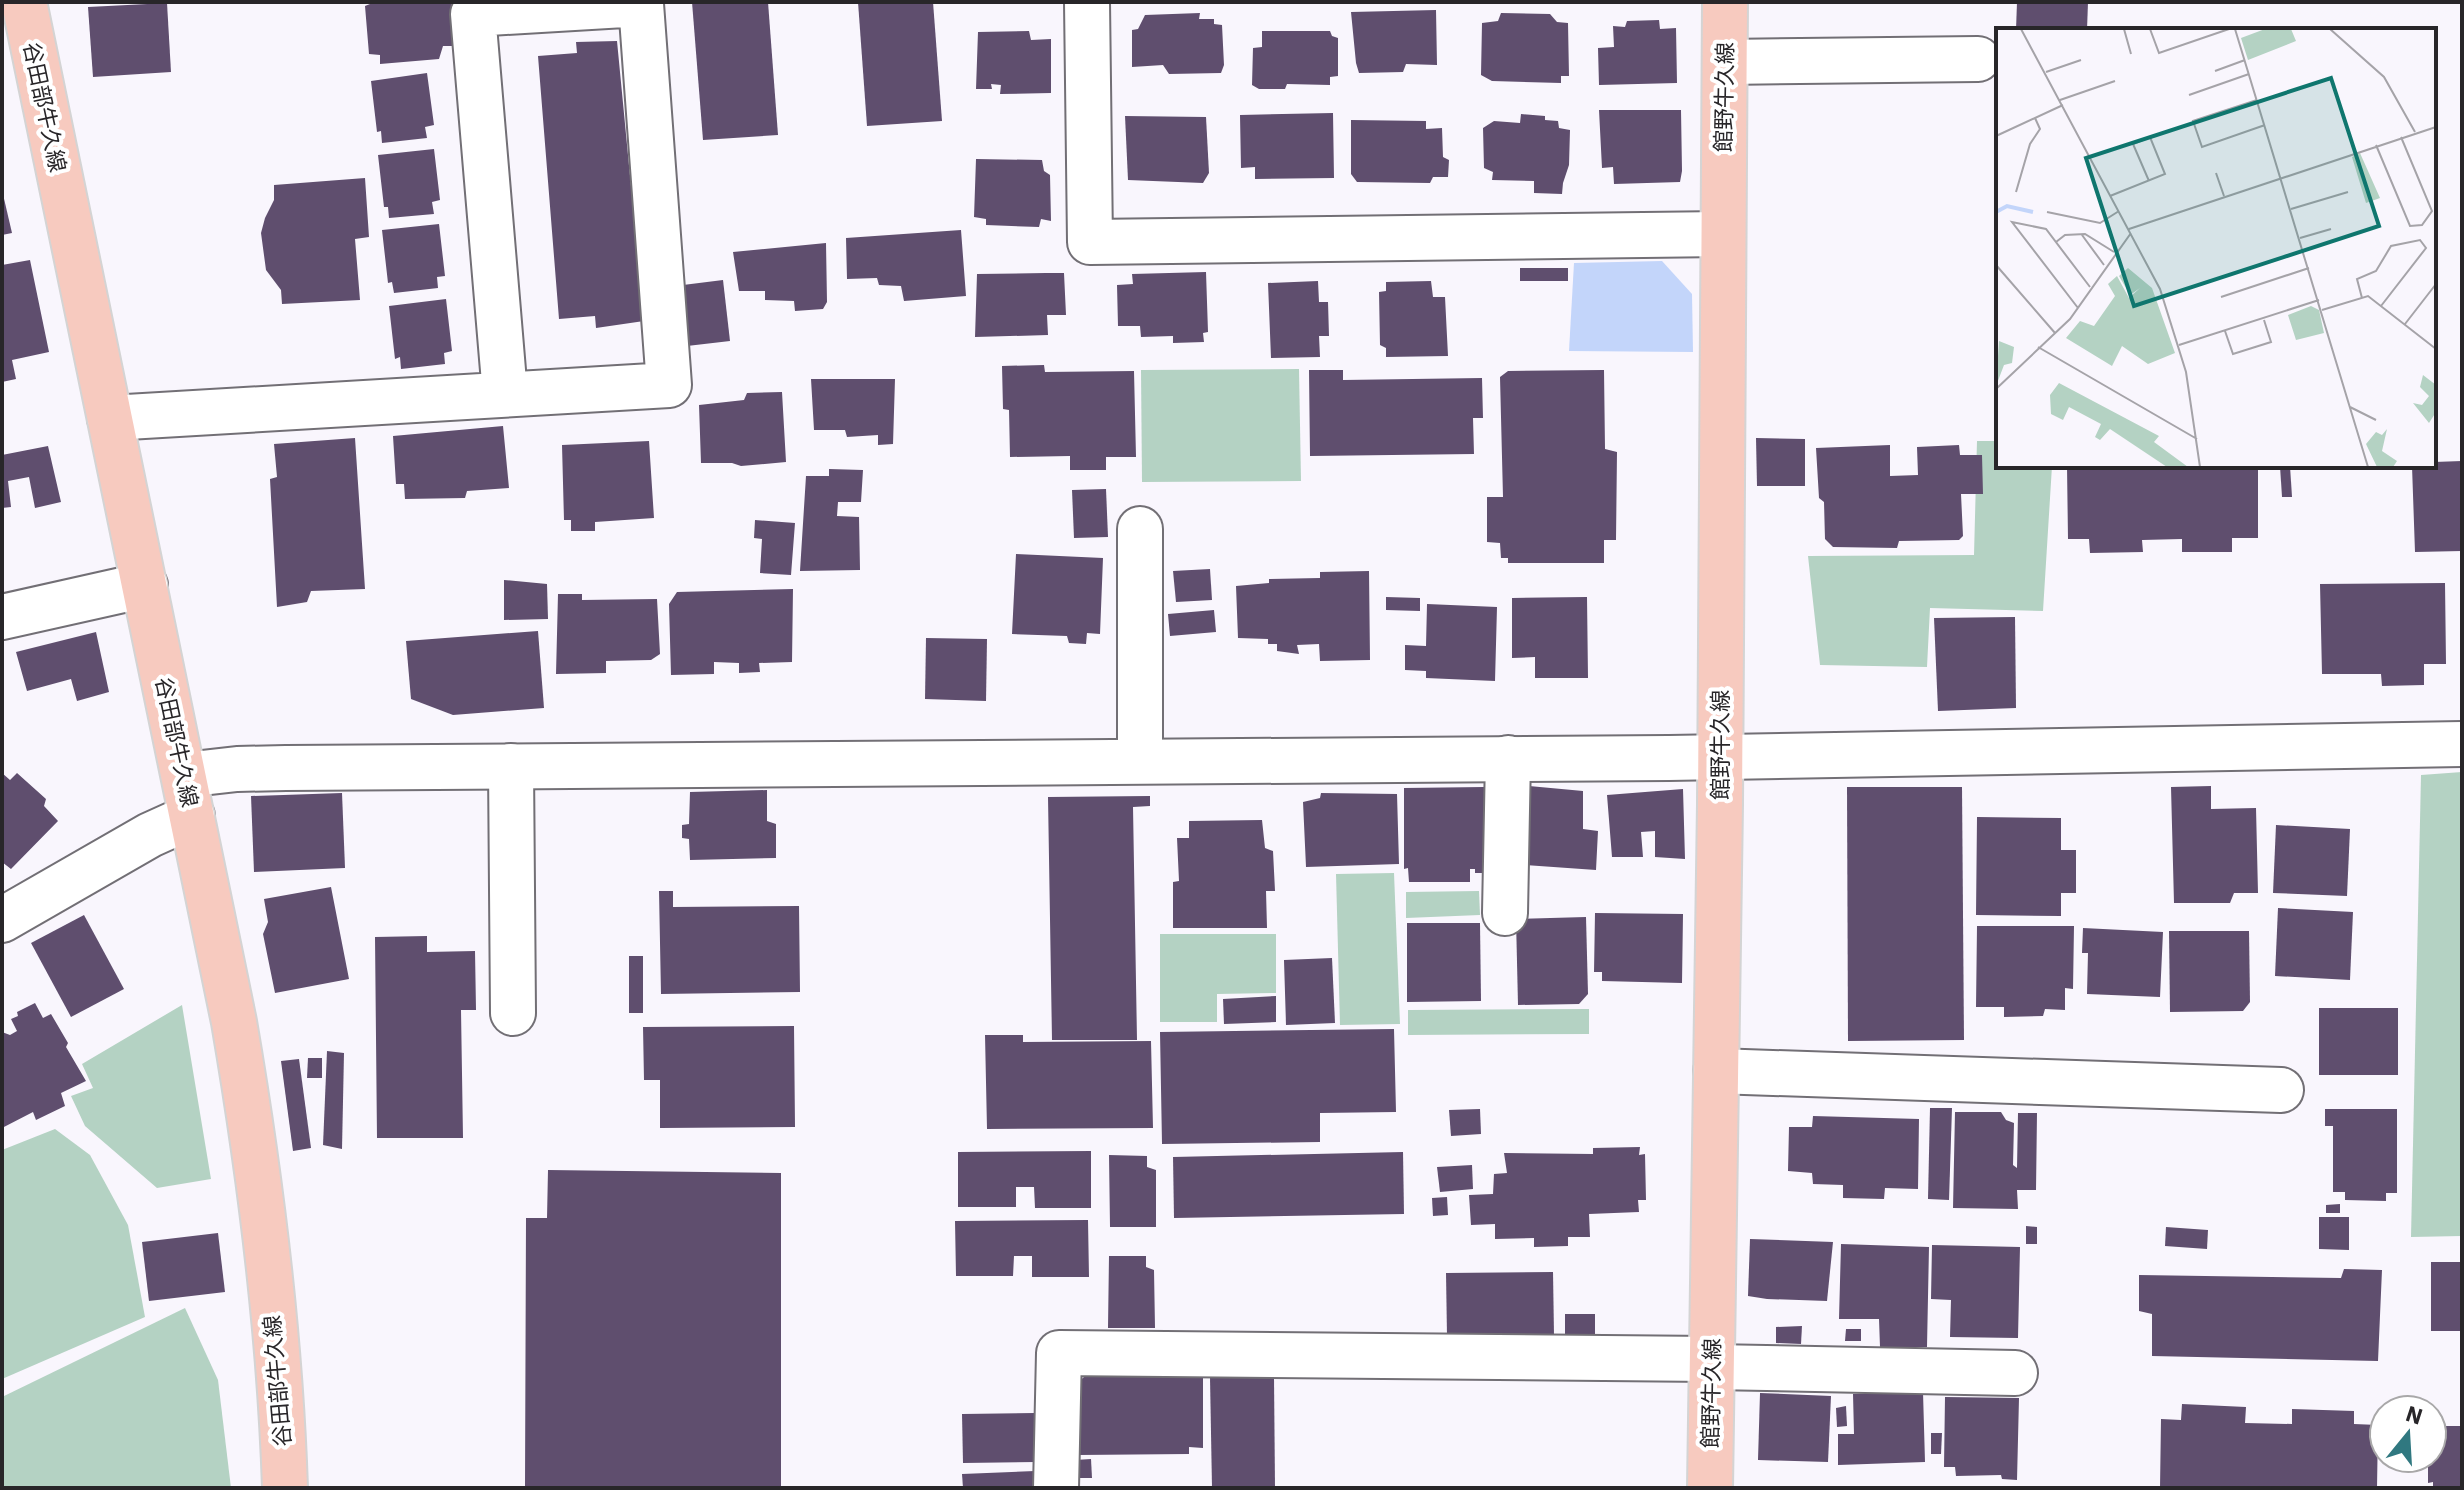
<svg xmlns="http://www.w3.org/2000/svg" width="2464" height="1490" viewBox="0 0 2464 1490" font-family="'IBM Plex Sans','Noto Sans JP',sans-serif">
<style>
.green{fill:#b4d2c3}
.water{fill:#c3d5fa}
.building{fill:#5f4e6e}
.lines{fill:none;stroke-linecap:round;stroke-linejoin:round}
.minor-casing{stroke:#726f75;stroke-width:48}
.major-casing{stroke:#d4d4d4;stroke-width:48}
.minor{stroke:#fff;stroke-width:44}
.major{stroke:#f7cabf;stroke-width:44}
.labels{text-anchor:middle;stroke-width:8;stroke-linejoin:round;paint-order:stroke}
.street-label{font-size:22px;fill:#282629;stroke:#fff}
.inset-river{fill:none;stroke:#c3d5fa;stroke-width:4}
.inset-road{fill:none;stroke:#a5a3a8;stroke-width:2}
.view{fill:#0f766e;fill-opacity:0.15;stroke:#0f766e;stroke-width:4}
.inset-edge{fill:none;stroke:#282629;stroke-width:4}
</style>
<rect width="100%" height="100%" fill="#f9f6fd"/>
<g class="green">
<path d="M1299,369L1301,481L1142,482L1141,370Z"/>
<path d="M1977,441H1998V466H2052L2043,611L1930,608L1927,667L1820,665L1808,556L1974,555Z"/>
<path d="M2462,772V1236L2411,1237L2421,775Z"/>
<path d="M1394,873L1400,1024L1340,1025L1336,874Z"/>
<path d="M1479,891L1480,915L1406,918V892Z"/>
<path d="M1160,934H1276V993L1217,994V1022H1160Z"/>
<path d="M182,1005L211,1179L157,1188L85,1126L71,1096L93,1088L82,1064Z"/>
<path d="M1589,1009V1034L1408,1035V1010Z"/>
<path d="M55,1129L90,1155L128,1225L145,1317L2,1379V1150Z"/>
<path d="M185,1308L218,1380L231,1488H2V1397Z"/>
</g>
<path class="water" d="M1662,261L1692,294L1693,352L1569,351L1574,263Z"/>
<g class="building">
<path d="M375,2H451L456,46H443L439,59L380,64V55L369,54L365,6Z"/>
<path d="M692,2H768L778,135L703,140Z"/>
<path d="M858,2H933L942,121L867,126Z"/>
<path d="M2017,2H2088L2087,30H2016Z"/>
<path d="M167,3L171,72L93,77L88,7Z"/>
<path d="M1436,10L1437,65L1406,64L1403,72L1359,73L1356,63L1351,12Z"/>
<path d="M1200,13L1199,19H1214V24L1222,25L1224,65L1221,73L1169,74L1163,65L1132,67V30L1138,29L1145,15Z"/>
<path d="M1501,13L1550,14L1557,22L1568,23L1569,76H1561V83L1492,81L1481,75L1482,23L1498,21Z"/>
<path d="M1659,20L1660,29L1676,28L1677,83L1599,85L1598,48L1614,47L1613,26L1625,27L1627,21Z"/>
<path d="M1029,31L1031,40L1051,39V93L1000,94L1001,85L991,84L992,89H976L978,32Z"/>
<path d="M1262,31H1330L1332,36L1338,38V76L1330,77V85L1287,84L1285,89H1259L1252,85L1253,48L1262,47Z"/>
<path d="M617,41L644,321L596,328L595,316L559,319L538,56L577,53L576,42Z"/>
<path d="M427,73L434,125L425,127L427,138L382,143L381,131L377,132L371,81Z"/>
<path d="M1599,110H1681L1682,171L1680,182L1614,184L1613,167L1602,168Z"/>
<path d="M1333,113L1334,178L1255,179V167L1241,168L1240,115Z"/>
<path d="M1521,114L1545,116V120L1558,121L1559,128L1570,130L1569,165L1563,183L1562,194L1534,193V181L1492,180L1493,172L1484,168L1483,128L1494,121L1520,123Z"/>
<path d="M1125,116L1206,117L1209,173L1203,183L1128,180Z"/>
<path d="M1351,120L1426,121V129L1442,128L1443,157L1449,160L1448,177H1433L1430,183L1357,182L1351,174Z"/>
<path d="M434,149L440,200L432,202L434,214L389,218L388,207H384L378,155Z"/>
<path d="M976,159L1042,160L1044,171L1050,175L1051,221L1041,219L1039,227L986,225V219L974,217Z"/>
<path d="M365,178L369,237L355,239L360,300L282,304L281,290L266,270L261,233L265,218L274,200V185Z"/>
<path d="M2,190L12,233L2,235Z"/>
<path d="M439,224L445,276L437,277L438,288L394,293L392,282L388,283L382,230Z"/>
<path d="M961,230L966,296L904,301L901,286L879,285L877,278L847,279L846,238Z"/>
<path d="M826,243L827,302L823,309L795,311L794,301L765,300V291H739L733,252Z"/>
<path d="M30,260L49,352L12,360L16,379L2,382V265Z"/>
<rect x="1520" y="268" width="48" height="13"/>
<path d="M1206,272L1208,332L1203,333L1204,342L1173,343V336L1141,337L1140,326H1118L1117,285L1133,284L1132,274Z"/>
<path d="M1046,273H1064L1066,315H1047L1048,335L975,337L977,274Z"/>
<path d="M723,280L730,341L687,346L683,285Z"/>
<path d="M1318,281L1319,302H1328L1329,336H1319L1320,357L1271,358L1268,283Z"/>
<path d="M1431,281L1433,297H1445L1448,356L1386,357V348L1380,345L1379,292L1386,291V282Z"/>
<path d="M446,299L452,351L444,353L445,364L401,369L400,357L395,359L389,306Z"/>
<path d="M1044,365L1045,372L1134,371L1136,457H1106V470H1070V456L1010,457L1009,410L1003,409L1002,366Z"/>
<path d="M1309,370H1343V380L1482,378L1483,418H1473L1474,454L1310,456Z"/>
<path d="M1604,370L1605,449L1617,452L1616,540H1604V563H1508V558H1501L1500,543L1487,542V497H1503L1500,377L1508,371Z"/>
<path d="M811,379H895L893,444L878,445V435L847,437L845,430H814Z"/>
<path d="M782,392L786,462L741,466L732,463H701L699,405L744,400L747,393Z"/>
<path d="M503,426L509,488L467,491L465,498L405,499L404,484H396L393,436Z"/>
<path d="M355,438L365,589L311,591L307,602L277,607L270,479L277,477L274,444Z"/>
<path d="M1756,438L1805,439V486H1757Z"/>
<path d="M649,441L654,518L595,522V531H571V520H564L562,445Z"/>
<path d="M1890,445V476L1918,475L1917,447L1959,445L1960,455H1982L1983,494H1961L1963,536L1959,540L1899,541L1897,548L1833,547L1825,539L1824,502L1819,498L1816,448Z"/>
<path d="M48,446L61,502L35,508L29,477L8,481L11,507L2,508V455Z"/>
<path d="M2462,461V551L2415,552L2412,466H2434V462Z"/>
<path d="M2067,466H2258V538H2232V552H2182V539L2142,540L2143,552L2090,553L2089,539H2068Z"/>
<path d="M2280,466H2290L2292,497H2282Z"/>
<path d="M829,469L863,470L861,502H838L837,516L859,517L860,570L800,571L806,476H829Z"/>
<path d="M1106,489L1108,537L1074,538L1072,490Z"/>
<path d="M755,520L795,523L791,575L760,573L762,539L754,538Z"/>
<path d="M1016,554L1103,558L1100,634L1087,633L1086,644L1069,643L1067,636L1012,634Z"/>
<path d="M1210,569L1212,600L1176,602L1173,571Z"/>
<path d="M1369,571L1370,660L1320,661L1319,644L1297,645L1299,654L1277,651V644H1268V639L1238,638L1236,586L1269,583V579L1320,578V572Z"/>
<path d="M504,580L547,584L548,619L504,620Z"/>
<path d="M2445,583L2446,664H2424V685L2382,686L2381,674H2322L2320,584Z"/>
<path d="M793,589L792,662L759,663L760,672L739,673V663L714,662V674L671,675L669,604L677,592Z"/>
<path d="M558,594H582V600L657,599L660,654L651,660L606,661V673L556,674Z"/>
<path d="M1386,597L1420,598V611L1386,610Z"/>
<path d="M1587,597L1588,678H1535V657L1512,658V598Z"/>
<path d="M1427,604L1497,607L1495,681L1426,678V671L1405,670V645L1426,646Z"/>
<path d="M1214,610L1216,632L1170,636L1168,614Z"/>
<path d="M2015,617L2016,708L1938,711L1934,618Z"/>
<path d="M538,631L544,708L453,715L411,699L406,641Z"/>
<path d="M96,632L109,692L77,701L71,679L27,691L16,652Z"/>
<path d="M926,638L987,639L986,701L925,699Z"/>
<path d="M2,773L10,780L17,773L46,799L44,806L58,821L11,869L2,862Z"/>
<path d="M1529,786L1583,791V829L1598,831L1596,870L1525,865Z"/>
<path d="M2211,786V809L2256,808L2258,893H2234L2230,903H2174L2171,787Z"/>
<path d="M1484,787L1485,873H1475V869H1470V882H1409L1408,868L1404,869V788Z"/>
<path d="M1847,787H1962L1964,1040L1848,1041Z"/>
<path d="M1683,789L1685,859L1655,857V831L1641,832L1643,857H1612L1607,795Z"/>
<path d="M767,790V821L776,824V858L690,860L689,839L682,838V825L689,824L690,792Z"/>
<path d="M342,793L345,868L254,872L251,796Z"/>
<path d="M1321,793L1397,794L1399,864L1306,867L1303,802L1320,798Z"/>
<path d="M1150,796V806L1133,807L1137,1040H1052L1048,797Z"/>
<path d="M1977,817L2061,818V850H2076V893H2061V916L1976,915Z"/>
<path d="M1262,820L1265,848L1273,851L1275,891H1266L1267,928H1173V882L1179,881L1177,838H1189V821Z"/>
<path d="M2276,825L2350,829L2347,896L2273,893Z"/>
<path d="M331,887L349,979L275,993L263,934L268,922L264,899Z"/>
<path d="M659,891H673V907L799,906L800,992L661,994Z"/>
<path d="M2278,908L2353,912L2350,980L2275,976Z"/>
<path d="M1595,913L1683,914L1682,983L1602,981V972H1594Z"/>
<path d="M84,915L124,989L71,1017L31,943Z"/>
<path d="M1586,917L1588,994L1579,1004L1518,1005L1516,919Z"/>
<path d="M1407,923H1480L1481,1001L1407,1002Z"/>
<path d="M1977,926H2074L2073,989L2065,988V1010L2045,1009L2043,1016L2004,1017V1007H1976Z"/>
<path d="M2083,928L2163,932L2160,997L2087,994L2088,953H2082Z"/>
<path d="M2169,931H2249L2250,1002L2243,1011L2170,1012Z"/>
<path d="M427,936V952L475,951L476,1010H461L463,1138H377L375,937Z"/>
<rect x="629" y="956" width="14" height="57"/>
<path d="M1332,958L1335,1023L1286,1025L1284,960Z"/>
<path d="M1276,996V1022L1224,1024L1223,999Z"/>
<path d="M35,1003L43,1018L51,1014L68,1043L66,1047L86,1081L61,1093L65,1106L36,1120L33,1112L2,1128V1032L10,1035L17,1031L11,1019L18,1016L17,1012Z"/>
<rect x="2319" y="1008" width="79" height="67"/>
<path d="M794,1026L795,1127L660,1128V1080H644L643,1027Z"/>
<path d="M1394,1029L1396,1112L1320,1113V1142L1162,1144L1160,1032Z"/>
<path d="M985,1035H1023V1042L1151,1041L1153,1128L987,1129Z"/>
<path d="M327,1051L344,1053L342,1149L323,1145Z"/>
<path d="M308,1058H322V1078H307Z"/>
<path d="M299,1059L311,1148L293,1151L281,1061Z"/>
<path d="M1930,1108H1952L1949,1200L1928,1199Z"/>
<path d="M1480,1109L1481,1134L1451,1136L1449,1110Z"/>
<path d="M2325,1109H2397V1193H2386V1201L2345,1200V1192H2333V1126H2325Z"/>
<path d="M1955,1112H2001L2006,1120L2014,1123L2013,1165L2017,1168L2018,1113H2037L2036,1190H2017L2018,1209L1953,1208Z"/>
<path d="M1813,1116L1919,1119L1918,1189L1885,1188L1884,1199L1843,1198V1185L1813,1184L1812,1173L1788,1171L1789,1127H1812Z"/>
<path d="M1640,1147L1639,1155L1645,1154L1646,1200H1638L1639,1212L1589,1214L1590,1237H1568V1246L1534,1247V1238L1495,1239V1224L1471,1225L1469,1195L1493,1194L1494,1174L1507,1173L1504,1153L1593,1154V1148Z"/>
<path d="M1091,1151V1208H1035L1034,1187H1016V1207H958V1152Z"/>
<path d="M1403,1152L1404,1214L1174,1218L1173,1157Z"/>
<path d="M1109,1155L1147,1156V1167L1156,1170V1227H1110Z"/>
<path d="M1472,1165L1473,1189L1440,1192L1437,1167Z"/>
<path d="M548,1170L781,1173V1488H525L526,1218H547Z"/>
<path d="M1447,1197L1448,1215L1433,1216L1432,1198Z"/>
<path d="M2340,1204V1213H2326V1205Z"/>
<path d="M2319,1217H2349V1250L2319,1249Z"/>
<path d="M1088,1220L1089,1277H1032V1256H1014L1013,1276H956L955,1221Z"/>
<path d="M2026,1226L2037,1227V1244H2026Z"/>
<path d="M2166,1227L2208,1230L2207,1249L2165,1246Z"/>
<path d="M218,1233L225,1292L149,1301L142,1242Z"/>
<path d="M1750,1239L1833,1242L1827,1301L1767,1299L1748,1296Z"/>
<path d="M1841,1244L1929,1247L1927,1347H1880L1879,1319H1839Z"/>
<path d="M1932,1245L2020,1247L2018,1338L1950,1337L1951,1300L1931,1299Z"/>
<path d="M1109,1256H1146V1267L1154,1270L1155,1328H1108Z"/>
<rect x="2431" y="1262" width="31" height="69"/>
<path d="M2344,1269L2382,1270L2378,1361L2152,1356V1314L2139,1311V1275L2341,1278Z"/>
<path d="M1553,1272L1554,1336L1447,1337L1446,1273Z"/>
<rect x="1565" y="1314" width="30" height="22"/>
<path d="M1802,1326L1801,1344L1776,1343V1327Z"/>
<path d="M1846,1329H1861V1341H1845Z"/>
<path d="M1084,1377H1203V1448L1189,1447V1454L1078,1455L1075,1385Z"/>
<path d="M1210,1377H1274L1275,1488H1212Z"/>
<path d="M1923,1392L1925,1462L1838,1465V1434H1854L1853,1394Z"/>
<path d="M1760,1393L1831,1396L1828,1462L1758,1460Z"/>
<path d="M1945,1397L2019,1398L2017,1480L2002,1479L2001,1475L1956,1476L1955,1467H1944Z"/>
<path d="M2182,1404L2246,1407L2245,1423L2292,1424V1409L2354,1411V1424L2378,1425L2377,1488H2160L2161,1419L2181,1420Z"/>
<path d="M1846,1406L1847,1426L1837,1427L1836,1408Z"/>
<path d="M1035,1413L1036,1462L963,1463L962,1414Z"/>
<path d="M2446,1426H2462V1488H2433V1482L2428,1483V1458H2432V1443H2436V1438L2446,1437Z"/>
<path d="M1931,1433H1942L1941,1454H1931Z"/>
<path d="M1091,1459L1092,1478H1076L1075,1460Z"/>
<path d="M1035,1471V1488H963L962,1474Z"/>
</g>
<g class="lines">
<g class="minor-casing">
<g id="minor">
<path d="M1087,2L1090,242L1723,234"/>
<path d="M1725,62L1978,59"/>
<path d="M110,418L669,385L641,4L473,14L505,394"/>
<path d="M1140,529V761"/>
<path d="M2,617L145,585"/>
<path d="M511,766L513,1013"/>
<path d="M184,775L237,769L286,768L1669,758L2462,744"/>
<path d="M1505,913L1508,758"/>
<path d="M2,920L150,835L192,816"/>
<path d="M1716,1071L2281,1090"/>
<path d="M1712,1367L2015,1373"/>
<path d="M1056,1488L1059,1353L1711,1359"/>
</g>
</g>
<g class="major-casing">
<g id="major">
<path d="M24,2L234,1022C260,1174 280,1334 285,1488"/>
<path d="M1710,1488L1720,804L1725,2"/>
</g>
</g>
<use href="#minor" class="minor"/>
<use href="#major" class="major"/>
</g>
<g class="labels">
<g class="street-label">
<text transform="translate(1724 97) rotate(-89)" y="8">館野牛久線</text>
<text transform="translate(45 107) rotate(78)" y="8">谷田部牛久線</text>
<text transform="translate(177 742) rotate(78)" y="8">谷田部牛久線</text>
<text transform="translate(1720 745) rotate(-90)" y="8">館野牛久線</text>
<text transform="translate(277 1381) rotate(-95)" y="8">谷田部牛久線</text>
<text transform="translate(1711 1393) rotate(-89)" y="8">館野牛久線</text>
</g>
</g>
<g transform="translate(1996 28)">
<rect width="440" height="440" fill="#f9f6fd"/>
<path d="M269,1H295L300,13L252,32L245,10ZM364,125L384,170L370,175L356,129ZM132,240L156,260L179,325L152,336L126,318L116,338L70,310L84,293L98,298L119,268L112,256L121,248L133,270L144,260L134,267L123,248ZM315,278L323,282L328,305L300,312L292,287ZM3,313L18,319L16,335L8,337L0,358ZM427,347L440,357V384L433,395L417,375L426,377L433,368L424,359ZM63,355L163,408L158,414L192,439H171L114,401L104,412L99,409L105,396L73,379L67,392L55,386L54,367ZM391,401L386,423L401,433L397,439H381L370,416L380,404L386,407Z" fill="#b4d2c3"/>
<path class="inset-river" d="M0,184L11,178L37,184"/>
<path class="inset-road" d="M25,1L164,261L190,344L204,439M128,1L135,26M154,1L163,25L233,1M239,1L372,439M334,1L388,49L419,104M219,43L249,32M50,44L85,32M193,67L253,46M64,72L119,53M261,72L197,93L206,119L269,97M0,108L67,77M380,117L414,198L426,197L436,183L405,109M220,145L228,168M20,164L34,116L44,101L39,90M114,168L169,146L154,109L137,116L153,153M295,181L352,164M51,184L104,195L123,183M133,201L440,99M86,207L108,237M304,210L335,201M60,214L69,207L89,206L118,224M0,237L59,305M225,269L313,240M366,270L361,251L380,243L395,218L424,212L430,220L385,278M82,280L16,194L50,201L94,259M326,282L372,268L440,321M409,296L440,256M229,303L237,326L275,314L268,292M183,317L323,272M42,319L201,411M0,361L74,291L135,205M354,379L380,392"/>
<path class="view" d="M335,50L383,198L138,278L90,130Z"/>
<rect width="440" height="440" class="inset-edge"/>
</g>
<rect width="2464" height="1490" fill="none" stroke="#282629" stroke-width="8"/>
<g transform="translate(2408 1434) rotate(18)"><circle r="38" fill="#ffffff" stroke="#a9a8a9" stroke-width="2"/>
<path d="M0-6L14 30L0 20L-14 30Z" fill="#307880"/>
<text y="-12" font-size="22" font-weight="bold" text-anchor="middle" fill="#282629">N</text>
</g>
</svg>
